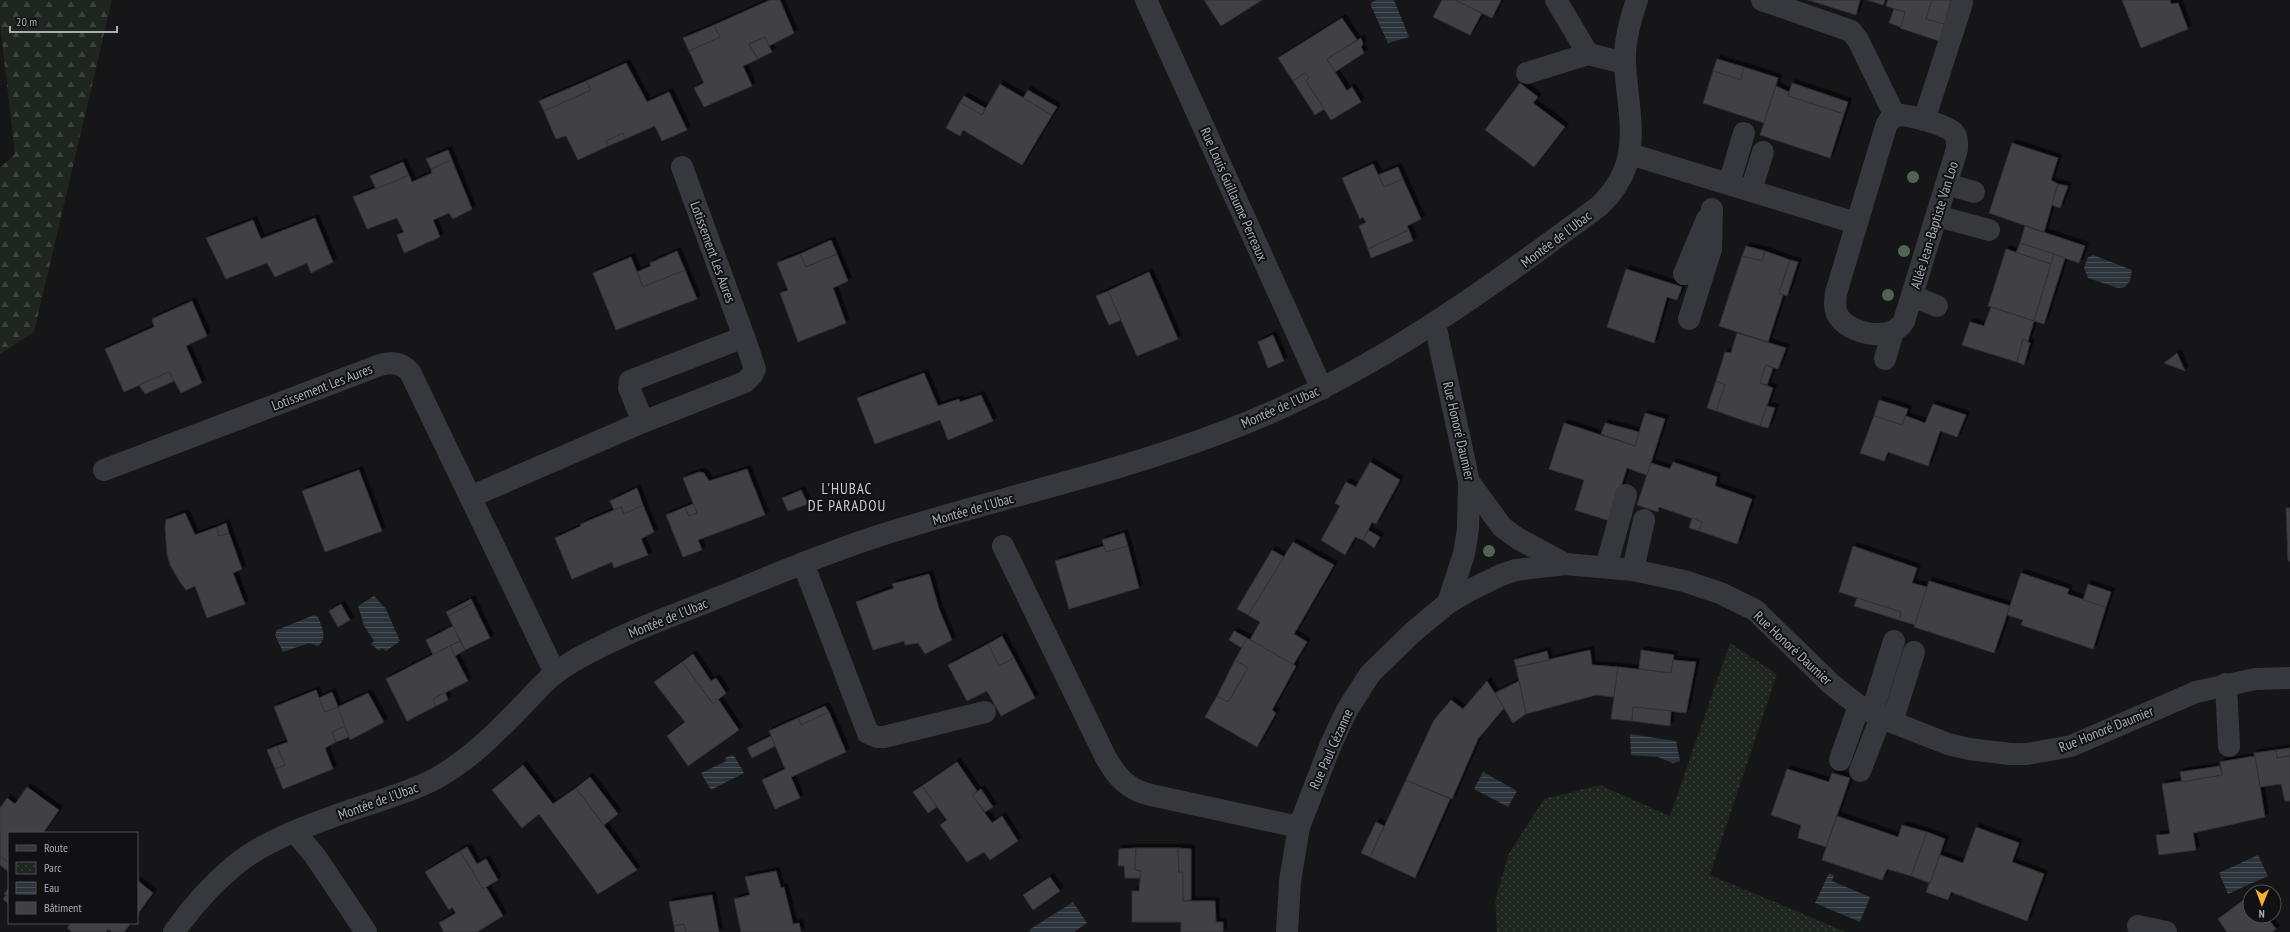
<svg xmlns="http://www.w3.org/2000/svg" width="2290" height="932" viewBox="0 0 2290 932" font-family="'PT Sans Narrow',sans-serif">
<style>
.forest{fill:url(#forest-firs)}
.park{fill:url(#park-dots)}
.water{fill:url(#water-rules)}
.building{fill:#404145;stroke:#303034;filter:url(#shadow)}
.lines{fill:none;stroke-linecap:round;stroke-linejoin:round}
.minor{stroke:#37383d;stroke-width:22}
.tree{fill:#506452}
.labels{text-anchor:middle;stroke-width:4;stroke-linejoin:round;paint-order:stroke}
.street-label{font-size:14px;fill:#a8adb8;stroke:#111113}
.neighbourhood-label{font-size:15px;letter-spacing:1px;fill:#c9ccd4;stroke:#111113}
</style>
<defs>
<pattern id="forest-firs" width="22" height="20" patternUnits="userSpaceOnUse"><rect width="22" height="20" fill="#1e261f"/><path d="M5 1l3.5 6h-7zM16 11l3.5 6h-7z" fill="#3c433d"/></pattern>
<pattern id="park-dots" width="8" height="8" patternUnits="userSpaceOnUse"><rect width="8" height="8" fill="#1e261f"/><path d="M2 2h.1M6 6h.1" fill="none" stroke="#3c433d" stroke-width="1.8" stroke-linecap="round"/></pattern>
<pattern id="water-rules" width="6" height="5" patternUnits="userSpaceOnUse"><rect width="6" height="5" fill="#2c353c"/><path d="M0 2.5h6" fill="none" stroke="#485056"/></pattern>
<filter id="shadow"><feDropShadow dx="3.5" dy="-3.5" stdDeviation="0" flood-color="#0009"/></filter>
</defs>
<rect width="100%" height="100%" fill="#161618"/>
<path class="forest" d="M0,0H112L34,332L0,354V168L15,154L0,24Z"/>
<path class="park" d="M1730,643L1777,674L1710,875L1846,932H1497L1495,902L1508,855L1544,799L1600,785L1670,816Z"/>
<g class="water">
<path d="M1376,0H1394L1409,37L1388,43L1371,6V3Z"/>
<path d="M2093,255L2132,270L2130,281L2125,287L2118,288L2088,278L2084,268L2088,257Z"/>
<path d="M374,596L386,609L400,641L386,651L382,648L379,651L371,644L374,641L364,626L358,606Z"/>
<path d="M314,615L318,617C322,628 328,638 318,646L309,643L283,652L275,635L277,630Z"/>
<path d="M1630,734L1676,741L1680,761L1673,763L1658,757L1631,755Z"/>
<path d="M732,755L735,757L744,773L711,790L701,773L726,761L725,758Z"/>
<path d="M1483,772L1517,791L1508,807L1474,789Z"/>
<path d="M2258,855L2268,876L2228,894L2219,873Z"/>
<path d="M1829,873L1834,875L1832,881L1870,897L1860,922L1815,903Z"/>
<path d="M1073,902L1087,923L1074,932H1031L1029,930Z"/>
</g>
<g class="building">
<path d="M770,0H780L794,33L769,46L765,37L749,44L758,59L743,66L752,86L704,107L694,88L704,83L689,51L720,37L714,25Z"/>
<path d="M1204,0H1262L1221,26Z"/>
<path d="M1442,0H1455L1482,13L1470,35L1433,17Z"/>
<path d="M1455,0H1501L1492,18Z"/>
<path d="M1808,0H1860L1856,15Z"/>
<path d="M1867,0H1885L1883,5Z"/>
<path d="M1888,0H1932L1926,19L1944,24L1939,41L1900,28L1905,12L1886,6Z"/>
<path d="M1932,0H1951L1944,24L1926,19Z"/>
<path d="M2122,0H2170L2171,4L2178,3L2188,29L2141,48Z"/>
<path d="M1894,9L1905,12L1901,27L1889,23Z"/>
<path d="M1342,18L1357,40L1327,59L1347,91L1352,87L1361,102L1331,120L1306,81L1309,77L1305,73L1293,81L1278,58Z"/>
<path d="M714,25L720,37L689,51L683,38Z"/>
<path d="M765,37L772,52L758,59L749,44Z"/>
<path d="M1361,38L1363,44L1361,47L1364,53L1335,72L1327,59Z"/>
<path d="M1717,59L1744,67L1741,80L1713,71Z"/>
<path d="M626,63L647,102L669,92L687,130L662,141L655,126L625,139L623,133L606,141L608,146L578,160L566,136L556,139L544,111L591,90L586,81Z"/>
<path d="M1744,67L1778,78L1764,123L1703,103L1713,71L1741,80Z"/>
<path d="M1305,73L1309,77L1306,81L1324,109L1315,115L1293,81Z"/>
<path d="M586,81L591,90L544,111L539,101Z"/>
<path d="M1520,83L1538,97L1533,103L1565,127L1534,167L1485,130Z"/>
<path d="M1792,83L1848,102L1844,114L1788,96Z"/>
<path d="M1000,84L1052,115L1022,165L963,130L960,136L946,128L960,102L982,115Z"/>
<path d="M1776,86L1789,92L1788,96L1844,114L1830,158L1760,135Z"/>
<path d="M1028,90L1057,107L1052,115L1023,98Z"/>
<path d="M964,96L985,108L982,115L960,102Z"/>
<path d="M623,133L625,139L608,146L606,141Z"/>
<path d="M2012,143L2058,158L2051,180L2058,184L2044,232L1989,213Z"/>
<path d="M448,150L452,160L431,169L426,159Z"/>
<path d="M452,160L472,209L453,219L449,213L433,220L440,237L404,253L397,235L404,232L397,218L367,229L353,197L409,175L412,182L432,173L431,169Z"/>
<path d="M403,162L409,175L376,189L370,176Z"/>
<path d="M1373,164L1384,187L1403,179L1421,219L1407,226L1409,230L1368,249L1359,226L1366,222L1363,217L1360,219L1342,178Z"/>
<path d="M1398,167L1403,179L1384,187L1378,175Z"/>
<path d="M2058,184L2068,186L2060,208L2052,205Z"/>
<path d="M315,218L333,262L311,273L307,263L275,277L267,263L226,279L206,238L253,220L261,239Z"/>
<path d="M2025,226L2085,246L2079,263L2020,243Z"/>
<path d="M1409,230L1413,241L1371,258L1368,249Z"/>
<path d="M831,240L837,254L806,267L800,254Z"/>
<path d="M2020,243L2054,254L2051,264L2016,253Z"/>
<path d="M1746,246L1765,251L1762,261L1742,256Z"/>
<path d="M2006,249L2051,264L2034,321L1988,306Z"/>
<path d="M677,251L685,270L643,287L637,272L651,266L650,263Z"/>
<path d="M1765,251L1790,260L1779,293L1783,295L1768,342L1719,326L1742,256L1762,261Z"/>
<path d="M800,254L806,267L837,254L848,281L833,288L846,323L798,342L780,293L788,290L777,263Z"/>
<path d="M2054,254L2065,258L2044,324L2034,321Z"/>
<path d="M631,257L643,287L685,270L697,299L616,330L593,273Z"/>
<path d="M1790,260L1798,262L1787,296L1779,293Z"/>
<path d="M1626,269L1682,287L1677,300L1667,297L1654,343L1607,327Z"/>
<path d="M1149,272L1178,339L1137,356L1108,291Z"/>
<path d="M1108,291L1121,320L1109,325L1096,296Z"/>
<path d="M192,301L207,336L186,346L202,383L181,393L169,372L124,392L105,349L154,327L152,319Z"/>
<path d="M1991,307L2034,321L2028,341L2023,339L2017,362L1962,345L1970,322L1984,326Z"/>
<path d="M1737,333L1786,348L1778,369L1766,365L1760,383L1773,388L1760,426L1716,411L1725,385L1716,381L1725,352L1731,353Z"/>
<path d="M1273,335L1284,361L1268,368L1258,342Z"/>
<path d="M2023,339L2030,343L2024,365L2017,362Z"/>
<path d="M2177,353L2185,371L2164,363Z"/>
<path d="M1766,365L1773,368L1767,385L1760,383Z"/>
<path d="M169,372L174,381L145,394L139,385Z"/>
<path d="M924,373L938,406L959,399L960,402L981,395L993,421L948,440L940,420L875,444L857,398Z"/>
<path d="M1716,381L1725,385L1716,411L1707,408Z"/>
<path d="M1879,400L1908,409L1902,425L1874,416Z"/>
<path d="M1933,404L1966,415L1957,437L1940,431L1928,466L1888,452L1884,461L1860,453L1874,416L1902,425L1906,416L1925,423Z"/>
<path d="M1767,406L1775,408L1768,428L1760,426Z"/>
<path d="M1645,413L1665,419L1647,475L1627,468L1610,521L1575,510L1584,480L1549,469L1564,423L1635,446Z"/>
<path d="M1605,423L1639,432L1635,446L1601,434Z"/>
<path d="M1370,462L1400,480L1376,524L1372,522L1363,540L1355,537L1345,555L1321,540L1340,506L1335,503L1346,482L1356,487Z"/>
<path d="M1673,462L1717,477L1715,486L1752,499L1737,544L1699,531L1702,522L1659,507L1658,512L1637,505L1651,463L1670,469Z"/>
<path d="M747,469L765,515L698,540L702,550L683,557L666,515L685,507L689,516L697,513L683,478L699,472L704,473L709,481Z"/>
<path d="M359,470L382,531L325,552L302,491Z"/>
<path d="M637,488L643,505L624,514L621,507L614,510L610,501Z"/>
<path d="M801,490L808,504L788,511L782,498Z"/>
<path d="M693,504L697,513L689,516L685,507Z"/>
<path d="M643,505L654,532L641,539L648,555L614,568L612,562L572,579L555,538L581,526V524L621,507L624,514Z"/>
<path d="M2286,508H2290V561H2288Z"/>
<path d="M185,513L195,535L217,527L219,536L229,533L242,569L233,573L245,604L207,618L195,586L186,590L180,582L170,565L167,554L165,527L166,520Z"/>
<path d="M1692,518L1702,522L1699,531L1689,528Z"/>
<path d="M226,523L229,533L219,536L217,527Z"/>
<path d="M1368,530L1380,537L1374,548L1363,540Z"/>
<path d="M1124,533L1128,546L1106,552L1102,540Z"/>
<path d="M1293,542L1334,565L1294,634L1307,642L1293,665L1250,640L1260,622L1248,615Z"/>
<path d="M1104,546L1106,552L1128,546L1139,588L1069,609L1055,561Z"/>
<path d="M1853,546L1917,568L1912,583L1927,587L1915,625L1899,620L1901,612L1839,592Z"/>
<path d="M1272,550L1284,557L1248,615L1237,609Z"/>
<path d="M2021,573L2069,589L2067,594L2106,607L2093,649L2021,625L2023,620L2007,615Z"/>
<path d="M929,574L939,609L952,640L925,654L918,643L905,645L904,641L873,650L856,602L894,588L892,584Z"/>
<path d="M1929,581L2010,606L1994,653L1914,627Z"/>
<path d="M2088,584L2111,592L2106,607L2083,600Z"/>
<path d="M1857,598L1901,612L1899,620L1854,606Z"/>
<path d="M471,599L473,603L448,616L446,612Z"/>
<path d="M473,603L490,638L465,650L448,616Z"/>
<path d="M341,604L350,620L338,627L329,611Z"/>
<path d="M453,626L460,641L433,655L426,640Z"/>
<path d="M1234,631L1247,638L1242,648L1229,640Z"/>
<path d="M1002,636L1014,658L999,666L988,644Z"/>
<path d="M1247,638L1296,666L1272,710L1276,713L1257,747L1205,717L1217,696L1228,702L1248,668L1235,660Z"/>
<path d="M460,641L465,650L455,656L450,646Z"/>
<path d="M988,644L999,666L1014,658L1035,698L1001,716L987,691L967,701L948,665Z"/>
<path d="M450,646L468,681L433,699L436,706L407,721L386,679Z"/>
<path d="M1590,650L1592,665L1618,667L1614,697L1596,695L1526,714L1516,667Z"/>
<path d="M1641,650L1674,655L1671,673L1639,669Z"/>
<path d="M1547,651L1549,660L1516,667L1514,660Z"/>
<path d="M693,654L711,681L716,678L726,693L713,704L682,662Z"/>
<path d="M1235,660L1248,668L1228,702L1217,696Z"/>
<path d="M1673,660L1696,662L1686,713L1633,707L1632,721L1611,719L1618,667L1671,673Z"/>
<path d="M682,662L713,704L718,699L739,730L688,766L667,736L685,722L654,682Z"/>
<path d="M1487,681L1504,708L1478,739L1452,799L1406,780L1434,720L1451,700L1463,709Z"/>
<path d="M1519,681L1526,714L1513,723L1495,693Z"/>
<path d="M316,690L325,712L338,707L345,726L332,732L336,742L325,748L333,769L283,789L275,769L285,765L277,746L288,742L274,707Z"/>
<path d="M332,692L338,707L325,712L319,698Z"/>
<path d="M445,692L448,700L436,706L433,699Z"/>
<path d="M368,693L384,722L350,740L338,707Z"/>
<path d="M825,706L829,712L801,725L798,718Z"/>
<path d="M1633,707L1671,711L1670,726L1632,721Z"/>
<path d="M829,712L846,752L791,777L800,798L775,809L762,780L785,769L769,731L798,718L801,725Z"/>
<path d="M345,726L349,737L336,742L332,732Z"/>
<path d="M771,736L775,746L752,758L747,748Z"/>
<path d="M277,746L285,765L275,769L267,750Z"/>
<path d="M2290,748V756L2277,758L2276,750Z"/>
<path d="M2276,750L2277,758L2290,756V801H2285L2281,784L2260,787L2254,753Z"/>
<path d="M2255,756L2265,817L2193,833L2196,850L2159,855L2156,835L2170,834L2162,784L2222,775L2220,762Z"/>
<path d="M957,762L977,791L972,795L992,823L1002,816L1018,841L990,860L984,852L967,862L940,825L947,820L922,786Z"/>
<path d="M523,765L553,804L576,788L637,870L598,894L539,814L522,828L492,790Z"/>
<path d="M2220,766L2222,775L2182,782L2180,772Z"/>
<path d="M1787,769L1829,782L1832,773L1850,778L1826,847L1798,838L1801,825L1771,815Z"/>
<path d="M590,777L618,814L604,825L576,788Z"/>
<path d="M1406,780L1450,799L1415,878L1370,857Z"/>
<path d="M922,786L937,807L928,813L913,792Z"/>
<path d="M27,787L59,810L43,833H9V863L0,856V808L7,798L15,804Z"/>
<path d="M981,789L993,807L985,812L972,795Z"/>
<path d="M1837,816L1898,837L1902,825L1927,832L1911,876L1887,869L1882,880L1822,860Z"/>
<path d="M1376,822L1384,826L1370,857L1361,853Z"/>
<path d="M1976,827L2019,843L2012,862L2044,874L2027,921L1951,892L1948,900L1926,892L1940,855L1963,863Z"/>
<path d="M1927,832L1945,839L1930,883L1911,876Z"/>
<path d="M467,847L477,864L486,859L498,880L483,889L460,851Z"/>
<path d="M1136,848L1135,870L1141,871L1140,878H1125L1124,866H1118L1119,849Z"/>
<path d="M1136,848H1178L1179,872H1183V901H1215L1216,922H1223V932H1181V922H1132V891H1139L1141,871L1135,870Z"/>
<path d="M1178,848L1191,849V900L1183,901V872H1179Z"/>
<path d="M460,851L483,889L486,887L503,916L477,932H444L439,923L456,913L452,907L449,910L425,872Z"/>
<path d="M0,856L9,863V872L0,865Z"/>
<path d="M776,871L781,888L784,887L793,924L799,923L801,932H741L734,899L750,895L745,877Z"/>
<path d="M1050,877L1060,891L1033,910L1023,895Z"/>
<path d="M137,880L153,893L137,915Z"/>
<path d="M9,888V897L4,894Z"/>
<path d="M6,895L9,897V904L3,899Z"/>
<path d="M712,895L719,932H686L684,924L674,926L669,902Z"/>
<path d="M2250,895V916H2266L2276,929L2272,932H2227L2218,919Z"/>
<path d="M131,923L124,932H112L108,929L106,932H72L67,928L71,923Z"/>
<path d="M684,924L686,932H675L674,926Z"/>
</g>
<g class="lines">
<g class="minor">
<path d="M1146,0L1322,389"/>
<path d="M1556,0L1588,54"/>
<path d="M1762,0L1851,31L1858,40L1895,116"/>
<path d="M1527,73L1588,54L1625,63"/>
<path d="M1901,115C1913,116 1942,124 1952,131C1958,136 1957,143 1957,149L1904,321C1892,343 1848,335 1837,314C1834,307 1835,300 1836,293L1886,126L1890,119Z"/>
<path d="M1924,120L1962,3"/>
<path d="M1630,154L1856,223"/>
<path d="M682,167L744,337"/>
<path d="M1729,184L1744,133"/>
<path d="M1946,184L1974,192"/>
<path d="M1751,190L1763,152"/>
<path d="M1937,216L1989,230"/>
<path d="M1684,274L1707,219"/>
<path d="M1912,296L1937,306"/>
<path d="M1689,319L1711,249L1712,209"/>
<path d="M1435,324L1469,482L1502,527L1517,538L1565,564L1633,570L1684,581L1720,593L1755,610L1831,684L1859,706L1892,722L1948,744L1969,749L2010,754H2027L2071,746L2196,692L2255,679L2290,678"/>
<path d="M1885,359L1893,332"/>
<path d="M104,470L380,365C392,362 401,362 410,372L555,673"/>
<path d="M470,497L643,422L745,382L752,375L755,369L744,337L630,381L629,388L643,422"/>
<path d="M1003,546L1106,758C1117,777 1128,790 1151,795L1299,827"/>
<path d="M803,563L868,733L877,737H884L985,712"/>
<path d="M1606,567L1626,495"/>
<path d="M1633,570L1644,520"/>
<path d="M1448,603L1464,554L1468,529L1469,482"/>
<path d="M2226,684L2229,746"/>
<path d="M1872,712L1894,641"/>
<path d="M1892,722L1914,652"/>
<path d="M1840,760L1859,706"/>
<path d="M1860,771L1881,717"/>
<path d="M295,832L315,856L366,932"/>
<path d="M2138,926L2166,932"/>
<path d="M174,932C191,908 211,885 234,866C265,840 314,823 351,810C380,800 408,793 435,779C469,760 495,734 522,706C533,695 544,681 557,672C577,657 600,647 621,637C651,623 682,612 712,600C765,579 817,556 872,538C988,500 1108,476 1223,432C1363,380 1479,295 1598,207C1646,163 1628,119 1625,63C1624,41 1630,20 1637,0"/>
<path d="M1287,932L1290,881L1299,827L1331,744L1347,710L1370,674L1413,632L1448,603L1470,590L1501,575L1516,570L1565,564"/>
</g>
</g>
<g class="tree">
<circle cx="1913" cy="177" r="6"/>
<circle cx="1904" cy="251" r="6"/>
<circle cx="1888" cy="295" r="6"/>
<circle cx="1489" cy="551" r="6"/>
</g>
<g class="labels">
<g class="street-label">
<text transform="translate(1234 194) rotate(66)" y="5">Rue Louis Guillaume Perreaux</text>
<text transform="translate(1934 225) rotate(-73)" y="5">Allée Jean-Baptiste Van Loo</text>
<text transform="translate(1556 239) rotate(-37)" y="5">Montée de l'Ubac</text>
<text transform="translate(713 252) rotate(70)" y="5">Lotissement Les Aures</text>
<text transform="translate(322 387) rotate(-21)" y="5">Lotissement Les Aures</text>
<text transform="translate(1280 407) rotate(-24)" y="5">Montée de l'Ubac</text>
<text transform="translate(1459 431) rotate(77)" y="5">Rue Honoré Daumier</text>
<text transform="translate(973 509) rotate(-16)" y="5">Montée de l'Ubac</text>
<text transform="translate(668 618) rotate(-22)" y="5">Montée de l'Ubac</text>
<text transform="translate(1793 648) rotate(43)" y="5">Rue Honoré Daumier</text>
<text transform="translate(2106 729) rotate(-22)" y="5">Rue Honoré Daumier</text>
<text transform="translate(1331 749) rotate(-66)" y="5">Rue Paul Cézanne</text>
<text transform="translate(378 801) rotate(-20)" y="5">Montée de l'Ubac</text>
</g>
<g class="neighbourhood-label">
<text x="847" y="494">L'HUBAC<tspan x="847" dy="17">DE PARADOU</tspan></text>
</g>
</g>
<rect x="8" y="832" width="130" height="92" fill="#111113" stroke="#4d4f55"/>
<rect x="16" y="845" width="20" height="6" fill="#37383d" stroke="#4d4f55"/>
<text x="44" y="852" font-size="12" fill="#a8adb8">Route</text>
<rect x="16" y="862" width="20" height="12" fill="url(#park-dots)" stroke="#4d4f55"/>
<text x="44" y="872" font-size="12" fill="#a8adb8">Parc</text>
<rect x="16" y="882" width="20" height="12" fill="url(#water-rules)" stroke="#4d4f55"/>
<text x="44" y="892" font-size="12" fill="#a8adb8">Eau</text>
<rect x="16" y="902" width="20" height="12" fill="#404145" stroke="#4d4f55"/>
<text x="44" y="912" font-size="12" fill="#a8adb8">Bâtiment</text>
<g transform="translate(2262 904) rotate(181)"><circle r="19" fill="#111113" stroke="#4d4f55"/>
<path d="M0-3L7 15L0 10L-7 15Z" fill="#f2b134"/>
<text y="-6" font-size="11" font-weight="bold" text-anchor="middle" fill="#a8adb8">N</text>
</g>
<path d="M10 26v6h107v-6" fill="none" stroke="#a8adb8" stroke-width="2"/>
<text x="16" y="26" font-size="12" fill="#a8adb8" stroke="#111113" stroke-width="3" paint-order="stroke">20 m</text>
</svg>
